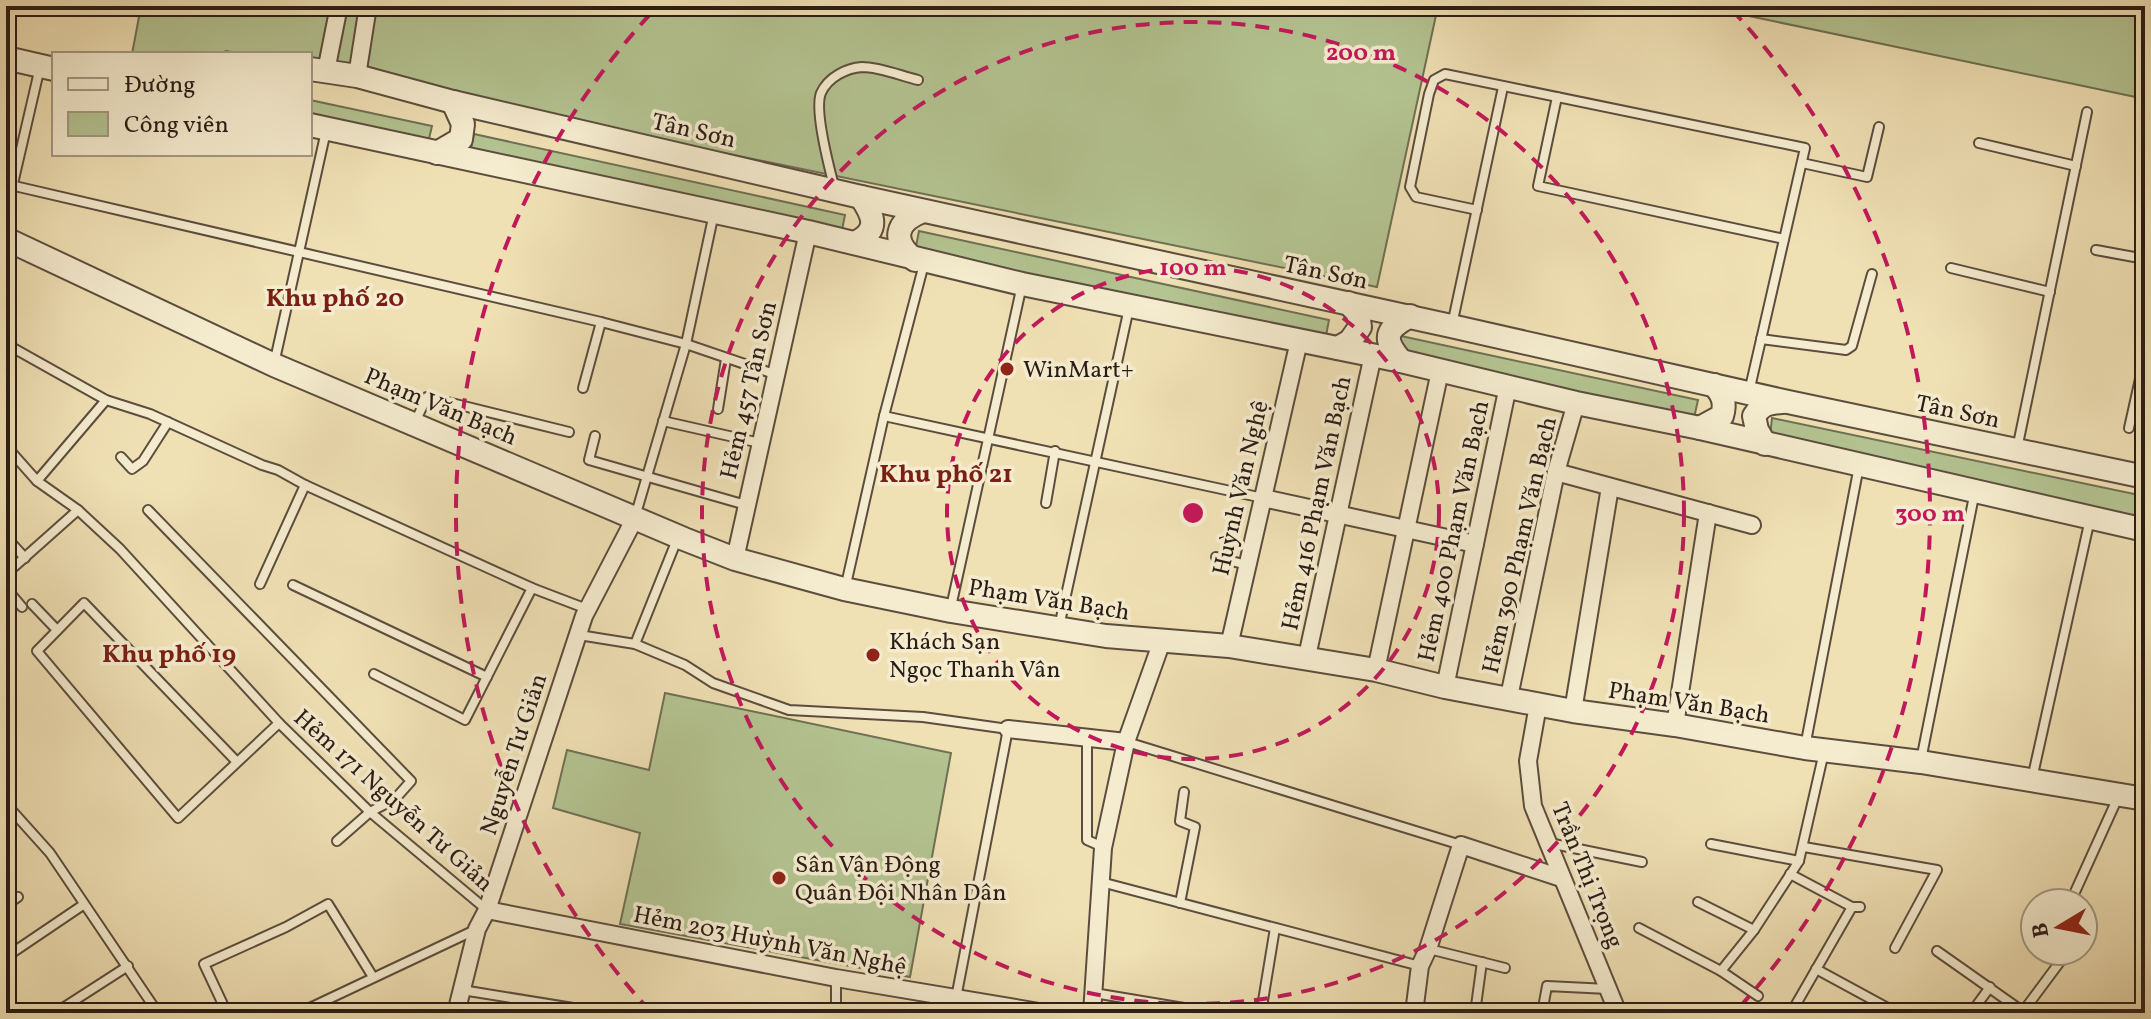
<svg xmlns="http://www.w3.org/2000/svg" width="2151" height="1019" viewBox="0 0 2151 1019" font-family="Vollkorn,serif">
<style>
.green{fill:#b4c492;stroke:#6f7054;stroke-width:2}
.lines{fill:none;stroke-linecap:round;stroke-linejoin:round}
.service-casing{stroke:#5c4d3e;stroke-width:12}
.minor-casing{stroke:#5c4d3e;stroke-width:20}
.tertiary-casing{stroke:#5c4d3e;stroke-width:26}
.service{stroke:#f5eccf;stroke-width:8}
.minor{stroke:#f5eccf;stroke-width:16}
.tertiary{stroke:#f5eccf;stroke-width:22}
.ring{fill:none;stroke:#c2185b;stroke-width:4;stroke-dasharray:14 10}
.poi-dot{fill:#8f2418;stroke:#f5eccf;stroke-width:3}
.labels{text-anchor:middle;stroke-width:7;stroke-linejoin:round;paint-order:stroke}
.street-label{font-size:24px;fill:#2a1c16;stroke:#f5eccf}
.poi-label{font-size:24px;fill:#2a1c16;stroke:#f5eccf;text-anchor:start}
.neighbourhood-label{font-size:26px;font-weight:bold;fill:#7a1f14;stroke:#f5eccf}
.centre{fill:#c2185b;stroke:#f5eccf;stroke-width:4}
.ring-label{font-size:24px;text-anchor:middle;font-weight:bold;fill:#c2185b;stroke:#f5eccf;stroke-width:7;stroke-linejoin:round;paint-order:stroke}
</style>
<rect width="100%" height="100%" fill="#f0e1b5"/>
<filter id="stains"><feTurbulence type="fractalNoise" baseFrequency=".0025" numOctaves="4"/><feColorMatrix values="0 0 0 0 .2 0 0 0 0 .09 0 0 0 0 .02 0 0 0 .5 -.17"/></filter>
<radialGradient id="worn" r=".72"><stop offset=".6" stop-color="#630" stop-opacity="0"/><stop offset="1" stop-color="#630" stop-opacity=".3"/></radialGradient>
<g class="green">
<path d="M141,6H1438L1377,287L310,68V54H243L226,51L220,54H132Z"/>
<path d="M1701,6H2145V99Z"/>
<path d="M310,100L432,126L426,151L310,124Z"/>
<path d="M474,134L845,215L839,245L468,162Z"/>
<path d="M919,231L1329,320L1324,346L913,261Z"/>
<path d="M1401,336L1698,400L1692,427L1397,362Z"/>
<path d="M1772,418L2139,495L2133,524L1769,446Z"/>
<path d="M665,693L951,753L910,977L620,924L640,833L553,808L567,750L649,770Z"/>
</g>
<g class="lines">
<g class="service-casing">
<g id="service">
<path d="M1557,97L1538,186L1784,239"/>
<path d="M1979,143L2076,166"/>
<path d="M1802,163L1867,177L1879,127"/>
<path d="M6,184L601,322L686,344L777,375"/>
<path d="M834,186C829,167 814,110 821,93C828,77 847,68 862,67C880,67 901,76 918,80"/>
<path d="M1477,210L1416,197L1410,187L1429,94L1434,80L1445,74L1805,148L1749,392"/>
<path d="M6,214L40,67"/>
<path d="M2096,250L2145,259"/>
<path d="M1951,268L2050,292"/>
<path d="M1452,325L1503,87"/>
<path d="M1761,339L1846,350L1852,346L1872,274"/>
<path d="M6,344L106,400L150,414L262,465L278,470L305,485L532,588L587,609"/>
<path d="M274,364L326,131"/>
<path d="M583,388L601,322"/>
<path d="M718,409L726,359"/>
<path d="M884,416L1263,498"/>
<path d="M663,421L760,443"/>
<path d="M415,422L427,397L569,432"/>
<path d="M2129,428L2145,356"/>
<path d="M595,436L589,460L746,505"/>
<path d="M6,446L37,481L78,510L120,549L279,723L370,812L487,910"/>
<path d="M2017,449L2087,112"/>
<path d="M121,457L132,469L143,461L168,422"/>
<path d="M37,481L106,400"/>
<path d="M1046,503L1055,451"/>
<path d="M148,510L411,781L395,799L370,812L337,841"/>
<path d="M635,517L686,344L714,213"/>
<path d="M6,537L25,558"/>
<path d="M1216,557L1247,565"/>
<path d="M6,574L78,510"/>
<path d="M260,584L305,485"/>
<path d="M293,585L487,677"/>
<path d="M6,588L22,607"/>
<path d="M845,589L884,416L924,264"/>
<path d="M32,604L57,630"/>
<path d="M951,607L1022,285"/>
<path d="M1059,627L1129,308"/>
<path d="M579,635L635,644L685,665L713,683L789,710L923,717L1008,729L956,998"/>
<path d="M635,644L678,537"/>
<path d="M374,674L465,720L532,588"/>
<path d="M1087,738V840L1103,847"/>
<path d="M1127,742L1461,845"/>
<path d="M1805,747L1859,466"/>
<path d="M1921,760L1975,491"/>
<path d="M237,762L84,603L37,651L178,818L279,723"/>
<path d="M2032,779L2090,519"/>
<path d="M6,804L50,853L158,1013"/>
<path d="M1549,843L1642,862"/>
<path d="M1711,844L1799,861"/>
<path d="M1804,847L1937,870L1895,948"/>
<path d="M1790,874L1852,907"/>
<path d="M1101,882L1420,966"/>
<path d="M2053,895L2066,903"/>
<path d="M1698,902L1754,930"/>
<path d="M1180,903L1195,827L1180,821L1184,792"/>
<path d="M2070,903L2119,795"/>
<path d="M6,905L18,897"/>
<path d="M2083,915L2087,923L2083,931"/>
<path d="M1639,928L1721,971L1758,996"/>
<path d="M1429,949L1505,968"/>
<path d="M1937,951L2025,1013"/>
<path d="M6,957L83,905"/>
<path d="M1816,969L1897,1013"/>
<path d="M1721,971L1754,930L1799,861L1824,752"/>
<path d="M462,990L604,1013"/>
<path d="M1094,993L1214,1013"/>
<path d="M12,1006L17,1013"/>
<path d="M55,1013L128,966"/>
<path d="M227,1013L204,964L286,927L328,904L373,977"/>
<path d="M299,1013L477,929"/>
<path d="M836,1013V978"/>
<path d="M1261,1013L1275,928"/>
<path d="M1475,1013L1482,962"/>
<path d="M1542,1013L1547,986L1608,989"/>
<path d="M1791,1013L1852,907H1860"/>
<path d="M1971,1013L1990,987"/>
<path d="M2022,1013L2068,951"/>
</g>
</g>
<g class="minor-casing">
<g id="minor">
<path d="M326,71L339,6"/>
<path d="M357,76L368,6"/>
<path d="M1556,472L1752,525"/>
<path d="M1263,498L1475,544"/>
<path d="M735,559L808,232"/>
<path d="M1229,646L1299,341"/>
<path d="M1306,661L1373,355"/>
<path d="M1376,670L1440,371"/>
<path d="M1445,687L1508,386"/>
<path d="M1509,697L1556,472L1576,403"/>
<path d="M1538,705L1528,761L1533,806L1618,1013"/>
<path d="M1573,711L1610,487"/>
<path d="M1675,725L1708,513"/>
<path d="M1008,729L1126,742"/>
<path d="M487,910L836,978L1045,1013"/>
<path d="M456,1013L477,929L487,910L584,616L635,518"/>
<path d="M1092,1013L1103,848L1126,742L1162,641"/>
<path d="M1414,1013L1420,966L1428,949L1461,845L1561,878"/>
</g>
</g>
<g class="tertiary-casing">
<g id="tertiary">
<path d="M6,58L54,69"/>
<path d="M310,69L357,76L453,102L861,197L1451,326L1788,402L2145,477"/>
<path d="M310,125L808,232L1022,284L1401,361L1576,403L1700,428L2145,530"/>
<path d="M437,153L461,139L463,124L453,102"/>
<path d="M6,239L274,365L684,539L735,559L844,589L951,611L1106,636L1229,646L1376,670L1445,687L1573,711L1675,725L1805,748L1921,762L2145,799"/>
<path d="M855,243C880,230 874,217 861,197"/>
<path d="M915,260C891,241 895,222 923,211"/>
<path d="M1338,348L1350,341L1360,327L1358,313L1348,303"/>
<path d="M1401,361C1383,339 1384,330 1410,316"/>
<path d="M1700,428L1722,416C1726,403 1723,395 1714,385"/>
<path d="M1765,444L1757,430L1754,416C1762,404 1768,403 1782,402"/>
</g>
</g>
<use href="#service" class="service"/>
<use href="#minor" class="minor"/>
<use href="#tertiary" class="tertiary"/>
</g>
<g class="ring">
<circle cx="1193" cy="513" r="246"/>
<circle cx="1193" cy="513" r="491"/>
<path d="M650 1011A737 737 0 0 1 654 10M1732 10A737 737 0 0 1 1736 1011"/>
</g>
<g class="poi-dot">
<circle cx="1007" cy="369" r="8"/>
<circle cx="873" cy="655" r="8"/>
<circle cx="779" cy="878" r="8"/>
</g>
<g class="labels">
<g class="street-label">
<text transform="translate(694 130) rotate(13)" y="8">Tân Sơn</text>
<text transform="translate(1326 272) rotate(12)" y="8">Tân Sơn</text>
<text transform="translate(748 390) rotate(-77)" y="8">Hẻm 457 Tân Sơn</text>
<text transform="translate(441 406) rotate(23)" y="8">Phạm Văn Bạch</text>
<text transform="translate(1958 411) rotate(12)" y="8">Tân Sơn</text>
<text transform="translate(1240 488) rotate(-77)" y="8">Huỳnh Văn Nghệ</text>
<text transform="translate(1316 503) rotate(-78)" y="8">Hẻm 416 Phạm Văn Bạch</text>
<text transform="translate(1453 531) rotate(-78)" y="8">Hẻm 400 Phạm Văn Bạch</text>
<text transform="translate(1519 545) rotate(-77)" y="8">Hẻm 390 Phạm Văn Bạch</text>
<text transform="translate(1049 599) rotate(9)" y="8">Phạm Văn Bạch</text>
<text transform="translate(1689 702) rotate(9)" y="8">Phạm Văn Bạch</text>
<text transform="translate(513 754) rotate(-72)" y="8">Nguyễn Tư Giản</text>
<text transform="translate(394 800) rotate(42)" y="8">Hẻm 171 Nguyễn Tư Giản</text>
<text transform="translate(1588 875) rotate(68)" y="8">Trần Thị Trọng</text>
<text transform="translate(770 940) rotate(11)" y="8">Hẻm 203 Huỳnh Văn Nghệ</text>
</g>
<g class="poi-label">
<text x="1023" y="377">WinMart+</text>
<text x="889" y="649">Khách Sạn<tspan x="889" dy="28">Ngọc Thanh Vân</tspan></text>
<text x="795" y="872">Sân Vận Động<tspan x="795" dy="28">Quân Đội Nhân Dân</tspan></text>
</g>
<g class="neighbourhood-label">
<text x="335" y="306">Khu phố 20</text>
<text x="946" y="482">Khu phố 21</text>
<text x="169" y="662">Khu phố 19</text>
</g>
</g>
<circle cx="1193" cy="513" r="12" class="centre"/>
<g class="ring-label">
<text x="1361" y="60">200 m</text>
<text x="1193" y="275">100 m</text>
<text x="1930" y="521">300 m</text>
</g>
<rect width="2151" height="1019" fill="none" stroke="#f0e1b5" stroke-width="32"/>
<rect x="8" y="8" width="2135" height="1003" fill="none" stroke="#2a1c16" stroke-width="4"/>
<rect x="16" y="16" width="2119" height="987" fill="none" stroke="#2a1c16" stroke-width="2"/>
<rect x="52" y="52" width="260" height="104" fill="#f5eccf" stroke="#a49985" stroke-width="2"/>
<rect x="68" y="78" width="40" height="12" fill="#f5eccf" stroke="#a49985" stroke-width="2"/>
<text x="124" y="92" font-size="24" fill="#2a1c16">Đường</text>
<rect x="68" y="112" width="40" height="24" fill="#b4c492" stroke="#a49985" stroke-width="2"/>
<text x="124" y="132" font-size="24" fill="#2a1c16">Công viên</text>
<g transform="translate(2059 927) rotate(260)"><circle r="38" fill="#f5eccf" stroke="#a49985" stroke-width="2"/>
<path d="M0-6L14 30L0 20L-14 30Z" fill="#8f2418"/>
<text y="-12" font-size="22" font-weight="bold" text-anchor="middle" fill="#2a1c16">B</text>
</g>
<rect width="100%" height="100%" filter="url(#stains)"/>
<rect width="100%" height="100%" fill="url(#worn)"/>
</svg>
